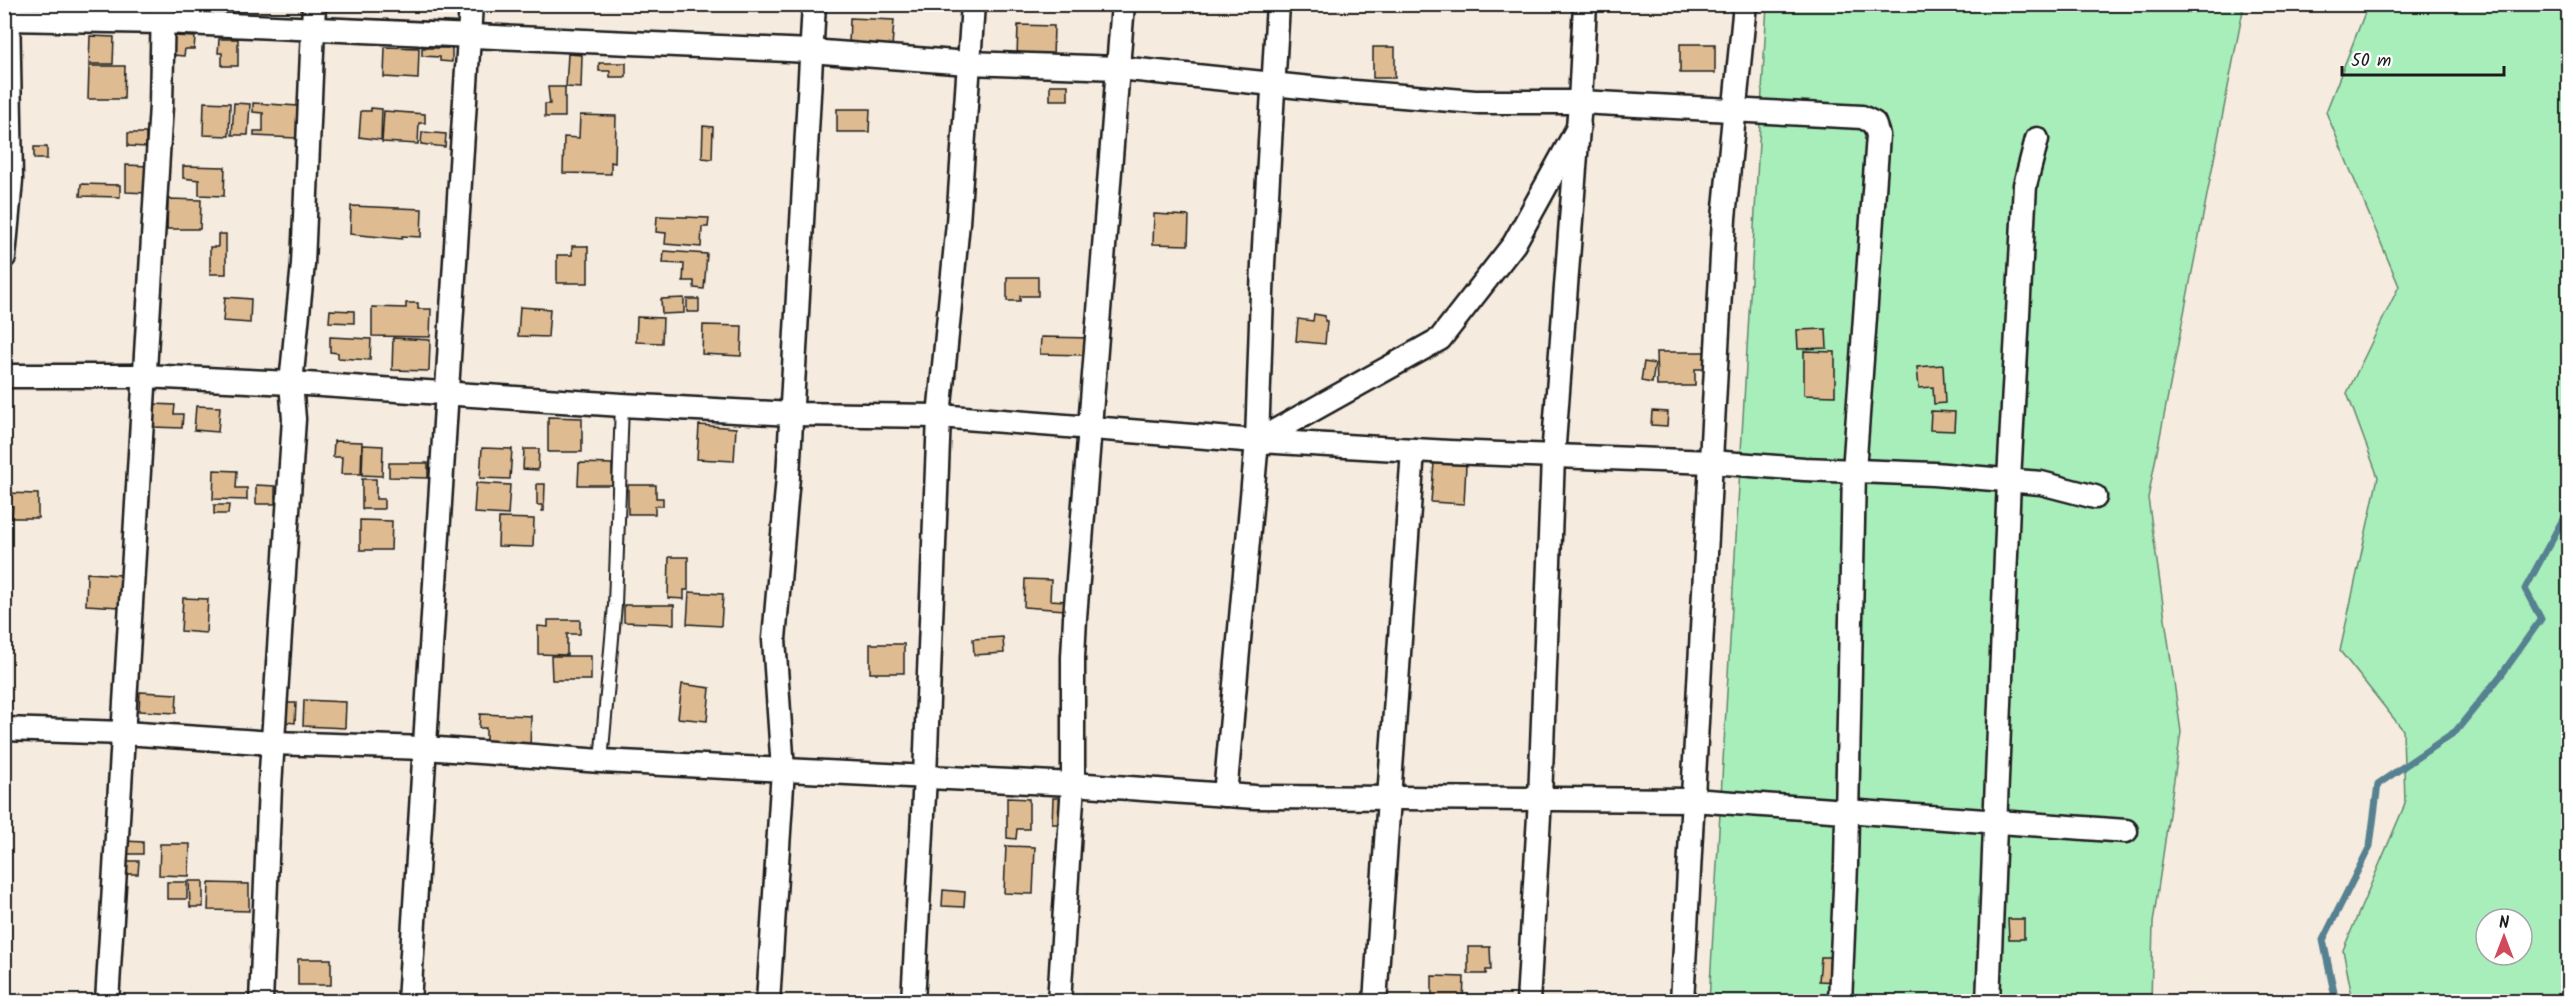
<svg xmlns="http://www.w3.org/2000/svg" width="2573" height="1006" viewBox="0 0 2573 1006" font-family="Kalam,sans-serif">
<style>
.green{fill:#a8eebb;stroke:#62856c;stroke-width:1.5;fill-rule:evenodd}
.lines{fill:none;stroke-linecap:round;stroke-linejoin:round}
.stream{stroke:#578191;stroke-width:7}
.building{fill:#debb90;stroke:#1c1c1c;stroke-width:1.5}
.lane-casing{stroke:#1c1c1c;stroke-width:16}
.street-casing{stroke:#1c1c1c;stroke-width:27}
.lane{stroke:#fff;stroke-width:12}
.street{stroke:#fff;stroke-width:22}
</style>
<rect width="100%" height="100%" fill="#f5ebde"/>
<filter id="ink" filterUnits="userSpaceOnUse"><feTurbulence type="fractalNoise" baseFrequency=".0167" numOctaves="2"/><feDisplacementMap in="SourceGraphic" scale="12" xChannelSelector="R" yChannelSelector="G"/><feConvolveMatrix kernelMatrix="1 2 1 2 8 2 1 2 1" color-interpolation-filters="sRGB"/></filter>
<g filter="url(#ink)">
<g class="green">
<path d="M1767,5H2244L2148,498L2181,732L2153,923L2151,1001L1709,1002Z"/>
<path d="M2368,5H2568V1001H2353L2343,950L2405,804L2403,730L2340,651L2378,477L2347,393L2399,286L2326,112ZM2486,919H2522V955H2486Z"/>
</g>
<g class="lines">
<path class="stream" d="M2336,1002L2323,940L2370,846L2378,784L2456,731L2502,674L2541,619L2525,589L2568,510"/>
</g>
<g class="building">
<path d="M850,18L894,20L892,47L849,45Z"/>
<path d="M1018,25L1054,26L1053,58L1017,57Z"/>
<path d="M90,36L114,37L113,64H89Z"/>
<path d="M174,36L195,37L194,49H185L184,56L173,55Z"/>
<path d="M219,39H238V66H222V53H218Z"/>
<rect x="1680" y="44" width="35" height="29"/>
<path d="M385,47L419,48L418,79L384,77Z"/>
<rect x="1373" y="47" width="22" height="31"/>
<path d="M422,48H452V62L440,61V57L422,56Z"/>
<path d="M568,54L582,55L581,88L566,87Z"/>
<path d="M599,63H626V77H610V71H599Z"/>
<path d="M89,66H125L124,99H88Z"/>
<rect x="1050" y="85" width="18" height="15"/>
<path d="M548,87H565V117H545V104H550Z"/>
<path d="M204,102L230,103L229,136L203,135Z"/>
<path d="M234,103L250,104L248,135H232Z"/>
<path d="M253,103L298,106L296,138L254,136V131H263V113L253,112Z"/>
<path d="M371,108L382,109L381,140L359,137L361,111H371Z"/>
<path d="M837,109H870L869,132H837Z"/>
<path d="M384,111L425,114V123H419L418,144L382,142Z"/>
<path d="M580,115L616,116L615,163L611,162V174L563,173L564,137L579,138Z"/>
<path d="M703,126L713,127L712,159L702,158Z"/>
<path d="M422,132L446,134L445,147L421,144Z"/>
<path d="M128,133H146V147L128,146Z"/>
<rect x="34" y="147" width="13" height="12"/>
<path d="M126,165L148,166L147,193L126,192Z"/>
<path d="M183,166L225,167L224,196L199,195V180L183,178Z"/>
<path d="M81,184L120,185V197L80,196Z"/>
<path d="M168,199L201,200L200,229H167Z"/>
<path d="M351,206L422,209L421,237L402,236V239L350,234Z"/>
<path d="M1154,214L1189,216L1188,245L1153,244Z"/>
<path d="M657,216L709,218L708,227H702L701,247L665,244L666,233L656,232Z"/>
<path d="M218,234H226V274H210V247H218Z"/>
<path d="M572,246H588V283H557V255H572Z"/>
<path d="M664,251L707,254L704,289L694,288V281H683L684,264L663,263Z"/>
<path d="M1007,277H1038V296H1020V301H1007Z"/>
<path d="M225,297L251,299L250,323L223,321Z"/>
<path d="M684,298V313L662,314L661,299Z"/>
<rect x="687" y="299" width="12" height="13"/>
<path d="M406,303H418V309H431L430,337L372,336V307L406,308Z"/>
<path d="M520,307L550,309L548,337L518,336Z"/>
<path d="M330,310L354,311V323L329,322Z"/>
<path d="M1314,314L1325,316V321H1327L1325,344L1296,341L1298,319L1313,321Z"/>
<path d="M637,317L663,318L662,343L636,342Z"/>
<path d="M703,325L742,326L741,356L702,354Z"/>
<path d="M1826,329L1827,348L1798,349L1797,330Z"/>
<path d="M330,337L371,339L370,360L338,358V353L330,352Z"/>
<path d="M1041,337L1093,338L1085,355L1040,354Z"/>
<path d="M393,338L430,340L429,371L392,370Z"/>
<path d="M1804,351L1835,352V396L1804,395Z"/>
<path d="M1656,352H1708V369H1695V386H1657Z"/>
<path d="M1644,362L1655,364L1652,383L1641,381Z"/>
<path d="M1943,365L1945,403L1934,404L1933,387L1919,388L1917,367Z"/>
<path d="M153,404L175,405L174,414H183L182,428L152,427Z"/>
<path d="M196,406L220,407L218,432L194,430Z"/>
<path d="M1652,411L1668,412L1667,426L1651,425Z"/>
<path d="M1931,411L1955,412L1954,431L1930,430Z"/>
<path d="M548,417L582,418V452H548Z"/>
<path d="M699,425L736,428L734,461L697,459Z"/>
<path d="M334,441L362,442L361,474H341L342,457H333Z"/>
<path d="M363,445L383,446L382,476L362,475Z"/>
<path d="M482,448L512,449L510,479L480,478Z"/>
<path d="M524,449H539L538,470L523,469Z"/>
<path d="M389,463H428V478L389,477Z"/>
<path d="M579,463L612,464V485H578Z"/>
<path d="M1434,463L1466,465L1464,504L1431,502Z"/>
<path d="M214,470L237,471L236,488H247V500L213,499Z"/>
<path d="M362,479H376V499H384V509H362Z"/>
<path d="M476,483L510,485L508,515L474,513Z"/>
<path d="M537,484H545L544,511H542V505H537Z"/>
<path d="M256,485L275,486V504H256Z"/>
<path d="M628,485H656V498H663V506H655V514H628Z"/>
<path d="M5,493L38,494V518H12L13,506H5Z"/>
<path d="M214,505H229L228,514H214Z"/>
<path d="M499,518L534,519L533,547L498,546Z"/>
<path d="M360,520L392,521L391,550H360Z"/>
<path d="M669,557H688V590H684V599L668,598Z"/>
<path d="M87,573L121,575L119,607L86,605Z"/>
<path d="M1025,579L1051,580L1050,600L1066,601L1065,610L1024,607Z"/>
<path d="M689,592L723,594L721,626L687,624Z"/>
<path d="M183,598L208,599L206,633L181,631Z"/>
<path d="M624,605H674V624L624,622Z"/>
<path d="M548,620H580V634H567V655L538,654V626L548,627Z"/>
<path d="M1003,637L1004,653L974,655L973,639Z"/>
<rect x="870" y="644" width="34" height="29"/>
<path d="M551,656H591V680H552Z"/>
<path d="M682,684L710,688L707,721L678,718Z"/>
<path d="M140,692L177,694L176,713L139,711Z"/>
<path d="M304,700L346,702L345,728L303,726Z"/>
<path d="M287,703H296L295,723L286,722Z"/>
<path d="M480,714L531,716L530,749L486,748V728H479Z"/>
<path d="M1007,798L1029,799V829H1017L1016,839L1007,838Z"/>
<path d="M1053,798H1068L1067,824H1052Z"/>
<path d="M125,841L143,842V854H125Z"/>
<path d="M160,844H190L189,876L159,875Z"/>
<path d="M1006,846L1035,847L1033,894L1004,893Z"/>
<path d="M124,861H139L138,874H124Z"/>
<path d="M189,881H203V907H190Z"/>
<rect x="167" y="882" width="20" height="17"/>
<path d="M209,883L249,884V911L208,910Z"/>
<path d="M943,890L965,892L964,907L942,906Z"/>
<path d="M2008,919H2024V939H2009Z"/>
<path d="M1468,947H1490L1491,970H1486V974H1468Z"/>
<path d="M1821,957H1830L1829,970L1839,971L1838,982L1819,981Z"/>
<rect x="298" y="959" width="33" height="26"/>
<path d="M1432,976L1464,977L1463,1002H1432Z"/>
<path d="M1025,993L1052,994V1002H1025Z"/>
<rect x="1084" y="995" width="28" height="7"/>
</g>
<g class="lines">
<g class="lane-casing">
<path id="lane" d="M601,761L615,605L622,405"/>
</g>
<g class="street-casing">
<g id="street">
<path d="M7,19L162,22L810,51L968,63L1119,68L1330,90L1475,102H1580L1862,117L1874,123L1878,135L1854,471L1846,865L1840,1002"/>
<path d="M4,257L11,180L8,4"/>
<path d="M4,376H144L291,383L622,405L791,414L939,416L1257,441L1440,339L1514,244L1579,126"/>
<path d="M1257,441L1449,452L1711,462L1804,469L1934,474L2041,483L2095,497"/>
<path d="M4,729L124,733L273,743L425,748L601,761L1073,784L1255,797L1692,800L2126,831"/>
<path d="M1225,795L1257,441L1263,264L1278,4"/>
<path d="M107,1002L161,105L163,4"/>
<path d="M261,1002L270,786L294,419L291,383L303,264L314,4"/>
<path d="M409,1002L471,4"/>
<path d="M768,1002L783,770L774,639L788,477L814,4"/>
<path d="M913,1002L925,776L939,416L958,223L973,4"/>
<path d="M1059,1002L1073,784V657L1075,618L1123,4"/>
<path d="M1375,1002L1413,450"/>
<path d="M1528,1002L1540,799L1553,457L1580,102L1585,4"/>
<path d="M1682,1002L1724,218L1745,4"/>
<path d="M1988,1002L2009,480L2025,185L2037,139"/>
</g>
</g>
<use href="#lane" class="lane"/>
<use href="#street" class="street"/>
</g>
</g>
<rect width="2573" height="1006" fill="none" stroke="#fff" stroke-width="24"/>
<rect x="12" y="12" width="2549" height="982" fill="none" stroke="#1c1c1c" stroke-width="2" filter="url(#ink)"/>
<g transform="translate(2504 937)"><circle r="28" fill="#ffffff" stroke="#a4a4a4" stroke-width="1.5"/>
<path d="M0-4.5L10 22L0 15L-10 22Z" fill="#d1495b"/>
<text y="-9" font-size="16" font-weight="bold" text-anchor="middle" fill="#1c1c1c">N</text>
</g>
<path d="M2342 66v9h162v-9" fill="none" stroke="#1c1c1c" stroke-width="3"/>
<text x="2351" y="66" font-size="18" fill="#1c1c1c" stroke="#ffffff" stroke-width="4.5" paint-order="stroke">50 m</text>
</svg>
